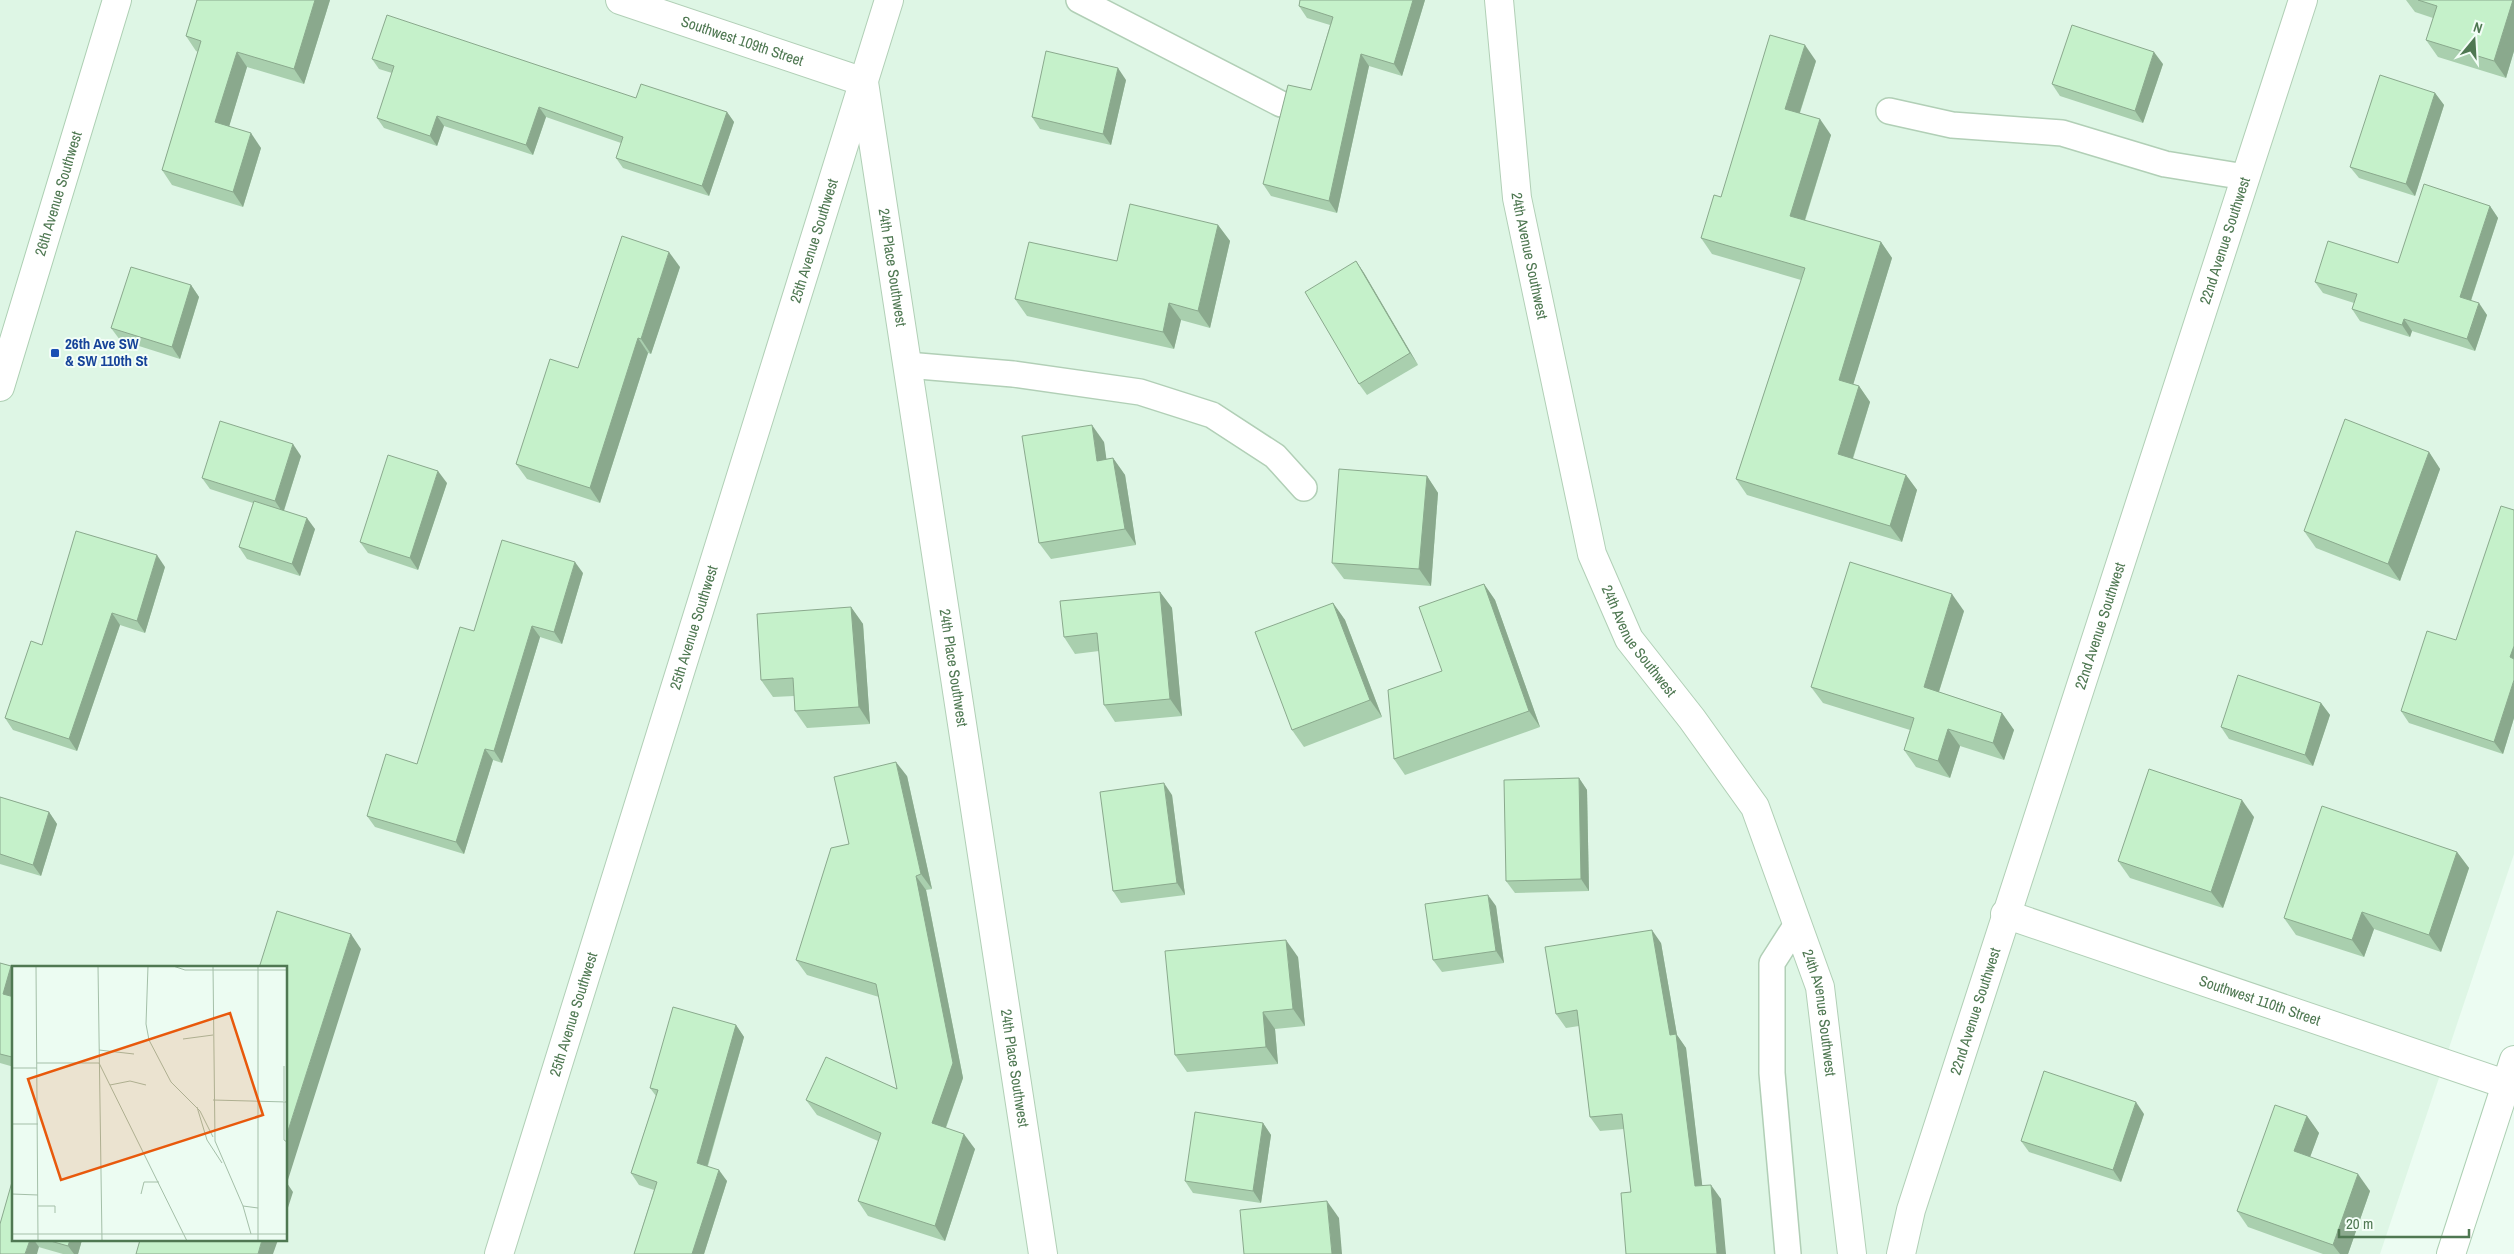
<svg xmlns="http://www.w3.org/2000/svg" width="2514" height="1254" viewBox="0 0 2514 1254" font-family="'Archivo Narrow',sans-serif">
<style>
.residential{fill:#def6e5;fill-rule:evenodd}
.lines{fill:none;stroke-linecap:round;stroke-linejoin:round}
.lane-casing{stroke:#b1cfb6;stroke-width:28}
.street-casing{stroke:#b1cfb6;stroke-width:30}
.secondary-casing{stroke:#adcfb3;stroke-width:30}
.lane{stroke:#fff;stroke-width:25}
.street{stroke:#fff;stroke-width:28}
.secondary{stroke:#fff;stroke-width:28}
.wall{fill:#a9cfae}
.shaded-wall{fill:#8aa98d}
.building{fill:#c5f1ca;stroke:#8aa98d}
.transit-dot{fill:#1a4fb4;stroke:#f3fef7;stroke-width:2}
.labels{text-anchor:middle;stroke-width:4;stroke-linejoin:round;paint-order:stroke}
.street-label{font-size:15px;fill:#4f7852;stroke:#f3fef7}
.transit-label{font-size:15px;font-weight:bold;fill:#164399;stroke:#f3fef7;text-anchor:start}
.inset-road{fill:none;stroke:#a4bfa8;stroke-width:1}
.view{fill:#e8590c;fill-opacity:0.15;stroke:#e8590c;stroke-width:2.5}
.inset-edge{fill:none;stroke:#4f7852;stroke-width:2.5}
</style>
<rect width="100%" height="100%" fill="#ecfcf2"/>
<path class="residential" d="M0,0H2514V854L2380,1254H0ZM14,968H286V1240H14Z"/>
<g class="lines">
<g class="lane-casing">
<g id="lane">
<path d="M1079,0L1281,104"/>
<path d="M1889,111L1952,125L2062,133L2165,164L2245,177"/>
<path d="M907,365L1013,374L1140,392L1212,415L1275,456L1304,488"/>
<path d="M1788,1254L1772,1073V963L1797,924"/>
</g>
</g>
<g class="street-casing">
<g id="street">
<path id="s1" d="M620,0L864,82L1043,1254"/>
<path id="s2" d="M1499,0L1517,198L1592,554L1629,639L1692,719L1755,807L1820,987L1852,1254"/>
<path id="s3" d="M2005,914L2514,1087"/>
<path id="s4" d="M499,1254L889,0"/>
<path id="s5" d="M1901,1254L1911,1210L2303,0"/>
</g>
</g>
<g class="secondary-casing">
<g id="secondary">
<path id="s6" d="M0,387L117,0"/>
<path d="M2451,1254L2514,1060"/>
</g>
</g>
<use href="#lane" class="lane"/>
<use href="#street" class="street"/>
<use href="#secondary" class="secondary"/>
</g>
<g class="wall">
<path d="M197,0H330L304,84L247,67L229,126L261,148L243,207L172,185L162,170L198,52L196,51L186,36Z"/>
<path d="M1425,0L1402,76L1369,66L1337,213L1271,196L1263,184L1311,90L1330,25L1307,18L1299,6Z"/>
<path d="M2406,0H2514V51L2506,78L2438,57L2426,40L2433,18L2415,12Z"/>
<path d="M372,59L727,112L734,122L709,196L623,168L616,158L621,143L546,117L533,155L444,126L437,146L384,128L377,118L392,73L379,69Z"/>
<path d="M1816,61L1800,113L1831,135L1805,221L1881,242L1892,258L1853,384L1859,386L1870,402L1853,459L1906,475L1917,490L1902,542L1747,495L1736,479L1801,280L1712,254L1701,238L1721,197Z"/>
<path d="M2163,64L2143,123L2060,96L2052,84Z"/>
<path d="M1126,80L1111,145L1040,129L1032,117Z"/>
<path d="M2435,93L2444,105L2415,196L2359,178L2350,167Z"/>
<path d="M2490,206L2498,218L2471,301L2487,315L2475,351L2412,331L2410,337L2360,321L2352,309L2354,303L2323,293L2315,282L2398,263Z"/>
<path d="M1218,225L1230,241L1210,328L1181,320L1174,349L1027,316L1015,299Z"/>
<path d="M1356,261L1364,273L1418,365L1367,395L1359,384Z"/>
<path d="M680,267L651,354L648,353L600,503L527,479L516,464L578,368Z"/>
<path d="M191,285L199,297L180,359L120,340L111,328Z"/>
<path d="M1104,442L1106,459L1113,458L1125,475L1136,545L1051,559L1039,543Z"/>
<path d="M2429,452L2440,469L2400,581L2316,548L2304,531Z"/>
<path d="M301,456L284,511L315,529L300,576L247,559L239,547L253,503L210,489L202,478Z"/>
<path d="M1427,476L1438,493L1431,586L1344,579L1332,563Z"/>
<path d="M447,483L418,570L368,553L360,542Z"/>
<path d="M2514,510V718L2503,754L2409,723L2401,711L2456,640Z"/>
<path d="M165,567L145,633L120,625L77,751L13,730L5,718L42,645Z"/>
<path d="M583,573L562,644L540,637L502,763L493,760L464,854L375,827L367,816L417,764L474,631Z"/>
<path d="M1484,584L1495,600L1540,727L1405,775L1394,759L1442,671Z"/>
<path d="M1160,592L1172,608L1182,716L1115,722L1104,705L1099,651L1075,654L1064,637Z"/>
<path d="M1333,603L1345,620L1382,717L1304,747L1292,730Z"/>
<path d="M851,607L863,624L870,724L807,728L795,711L794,696L773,697L761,680Z"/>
<path d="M1964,611L1939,692L2002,713L2014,730L2004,760L1960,746L1950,778L1916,767L1904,750L1910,730L1823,703L1811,687Z"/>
<path d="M2321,703L2330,715L2313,766L2229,739L2221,727Z"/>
<path d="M907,776L932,889L926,890L963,1078L946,1128L975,1149L945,1241L868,1216L858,1201L878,1141L817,1115L806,1100L897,1089L879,997L807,975L796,960L849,844Z"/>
<path d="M1579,778L1587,790L1589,891L1515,893L1506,881Z"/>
<path d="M1172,795L1185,895L1121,903L1113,891Z"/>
<path d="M0,797L49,812L57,824L41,876L0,864Z"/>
<path d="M2254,817L2223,908L2130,878L2118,861Z"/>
<path d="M2457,852L2469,868L2441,952L2374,929L2364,957L2296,935L2284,918Z"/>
<path d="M1496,906L1504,963L1442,972L1433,960Z"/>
<path d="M1661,943L1677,1035L1686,1048L1702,1186L1721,1199L1631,1192L1624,1129L1600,1131L1590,1117L1579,1026L1566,1028L1556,1014Z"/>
<path d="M1298,957L1305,1026L1275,1029L1278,1064L1187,1072L1175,1055Z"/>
<path d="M0,963L11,966L14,970V1067L0,1063Z"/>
<path d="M736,1025L744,1037L708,1166L727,1181L704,1254H634L654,1190L639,1185L631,1173L656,1096L650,1088Z"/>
<path d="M2144,1114L2121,1182L2029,1152L2021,1141Z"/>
<path d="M2307,1116L2319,1133L2310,1157L2370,1191L2348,1254H2323L2248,1227L2237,1211Z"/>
<path d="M1263,1123L1271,1135L1261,1203L1193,1193L1185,1181Z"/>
<path d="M14,1240H82L78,1254H63Z"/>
</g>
<g class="shaded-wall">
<path d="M315,0H330L304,84L294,69Z"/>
<path d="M1413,0H1425L1402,76L1394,64Z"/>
<path d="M2513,0H2514V51L2506,78L2494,61Z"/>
<path d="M1805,45L1816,61L1796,124L1785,109Z"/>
<path d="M237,52L247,67L226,137L215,122Z"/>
<path d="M2154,52L2163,64L2143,123L2135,111Z"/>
<path d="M1361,54L1369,66L1337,213L1329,201Z"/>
<path d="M1118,68L1126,80L1111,145L1103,134Z"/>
<path d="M2435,93L2444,105L2415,196L2406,184Z"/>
<path d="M539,107L546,117L533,155L526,145Z"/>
<path d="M727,112L734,122L709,196L702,186Z"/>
<path d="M437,116L444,126L437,146L430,136Z"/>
<path d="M1820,119L1831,135L1801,232L1790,216Z"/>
<path d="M251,133L261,148L243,207L233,192Z"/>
<path d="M2490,206L2498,218L2468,309L2460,297Z"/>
<path d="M1218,225L1230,241L1210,328L1198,311Z"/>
<path d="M1881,242L1892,258L1850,395L1839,380Z"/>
<path d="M669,252L680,267L651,354L641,339Z"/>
<path d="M1356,261L1364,273L1418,365L1410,353Z"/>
<path d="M191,285L199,297L180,359L172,347Z"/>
<path d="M1169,303L1181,320L1174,349L1163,332Z"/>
<path d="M2479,303L2487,315L2475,351L2467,339Z"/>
<path d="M2404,319L2412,331L2410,337L2402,325Z"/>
<path d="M638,338L648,353L600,503L590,488Z"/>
<path d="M1859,386L1870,402L1849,470L1838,454Z"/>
<path d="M1092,425L1104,442L1109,477L1097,461Z"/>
<path d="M293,444L301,456L283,513L275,501Z"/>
<path d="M2429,452L2440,469L2400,581L2388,564Z"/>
<path d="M1113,458L1125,475L1136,545L1125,529Z"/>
<path d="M438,471L447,483L418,570L410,558Z"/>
<path d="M1906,475L1917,490L1902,542L1890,526Z"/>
<path d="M1427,476L1438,493L1431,586L1419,569Z"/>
<path d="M307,518L315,529L300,576L292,564Z"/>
<path d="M157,555L165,567L145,633L137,621Z"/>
<path d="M575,562L583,573L562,644L554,632Z"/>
<path d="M1484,584L1495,600L1540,727L1529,711Z"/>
<path d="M1160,592L1172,608L1182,716L1170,699Z"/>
<path d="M1952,594L1964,611L1935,704L1924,687Z"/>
<path d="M1333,603L1345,620L1382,717L1370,700Z"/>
<path d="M851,607L863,624L870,724L859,707Z"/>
<path d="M112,613L120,625L77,751L69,739Z"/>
<path d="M532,626L540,637L502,763L494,751Z"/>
<path d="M2514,646V663L2510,657Z"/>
<path d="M2514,680V718L2503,754L2494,742Z"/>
<path d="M2321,703L2330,715L2313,766L2305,755Z"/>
<path d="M2002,713L2014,730L2004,760L1993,743Z"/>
<path d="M1948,729L1960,746L1950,778L1938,761Z"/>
<path d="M485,749L493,760L464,854L456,842Z"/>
<path d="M896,762L907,776L932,889L921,874Z"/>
<path d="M1579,778L1587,790L1589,891L1581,879Z"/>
<path d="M1164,783L1172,795L1185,895L1177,883Z"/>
<path d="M2242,800L2254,817L2223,908L2211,892Z"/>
<path d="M49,812L57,824L41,876L33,865Z"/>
<path d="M2457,852L2469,868L2441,952L2429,935Z"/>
<path d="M916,876L926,890L963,1078L942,1138L932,1123Z"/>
<path d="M1488,895L1496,906L1504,963L1496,951Z"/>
<path d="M2362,912L2374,929L2364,957L2352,940Z"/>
<path d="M1652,930L1661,943L1677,1035L1686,1048L1704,1200L1695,1186Z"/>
<path d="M351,934L361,949L287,1183L293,1192L286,1214V1137Z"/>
<path d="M1286,940L1298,957L1305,1026L1293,1009Z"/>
<path d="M11,966L14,970V997L3,994Z"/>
<path d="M1263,1012L1275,1029L1278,1064L1266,1047Z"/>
<path d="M736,1025L744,1037L705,1174L697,1163Z"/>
<path d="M2136,1102L2144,1114L2121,1182L2113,1170Z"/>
<path d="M2307,1116L2319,1133L2306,1168L2294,1151Z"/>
<path d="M1263,1123L1271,1135L1261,1203L1253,1191Z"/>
<path d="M964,1134L975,1149L945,1241L935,1226Z"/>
<path d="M719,1170L727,1181L704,1254H692Z"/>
<path d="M2358,1174L2370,1191L2348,1254H2340L2333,1245Z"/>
<path d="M1711,1185L1721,1199L1726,1254H1717Z"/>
<path d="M1327,1201L1339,1218L1342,1254H1332Z"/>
<path d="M30,1240H34L39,1247L37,1254H25Z"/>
<path d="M70,1240H82L78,1254H74L68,1246Z"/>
<path d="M262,1240H278L273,1254H258Z"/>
</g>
<g class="building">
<path d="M197,0H315L294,69L237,52L215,122L251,133L233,192L162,170L201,41L186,36Z"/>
<path d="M1300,0H1413L1394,64L1361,54L1329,201L1263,184L1288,85L1311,90L1333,17L1299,6Z"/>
<path d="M2418,0H2513L2494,61L2426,40L2437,6Z"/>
<path d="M387,15L636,98L641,84L727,112L702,186L616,158L623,137L539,107L526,145L437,116L430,136L377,118L394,66L372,59Z"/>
<path d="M2072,25L2154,52L2135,111L2052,84Z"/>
<path d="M1770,35L1805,45L1785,109L1820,119L1790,216L1881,242L1839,380L1859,386L1838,454L1906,475L1890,526L1736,479L1805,268L1701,238L1714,195L1721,197Z"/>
<path d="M1046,51L1118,68L1103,134L1032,117Z"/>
<path d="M2380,75L2435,93L2406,184L2350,167Z"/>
<path d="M2424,184L2490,206L2460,297L2479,303L2467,339L2404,319L2402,325L2352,309L2357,294L2315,282L2328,241L2398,263Z"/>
<path d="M1130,204L1218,225L1198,311L1169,303L1163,332L1015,299L1029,242L1117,261Z"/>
<path d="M622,236L669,252L641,339L638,338L590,488L516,464L550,359L578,368Z"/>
<path d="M1356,261L1410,353L1359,384L1305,292Z"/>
<path d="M131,267L191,285L172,347L111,328Z"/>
<path d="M2345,419L2429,452L2388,564L2304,531Z"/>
<path d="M220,421L293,444L275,501L202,478Z"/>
<path d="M1092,425L1097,461L1113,458L1125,529L1039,543L1022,436Z"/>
<path d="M388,455L438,471L410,558L360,542Z"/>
<path d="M1339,469L1427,476L1419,569L1332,563Z"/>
<path d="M254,501L307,518L292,564L239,547Z"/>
<path d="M2501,506L2514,510V646L2510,657L2514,659V680L2494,742L2401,711L2427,631L2456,640Z"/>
<path d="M76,531L157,555L137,621L112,613L69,739L5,718L31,641L42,645Z"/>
<path d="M502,540L575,562L554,632L532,626L494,751L485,749L456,842L367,816L386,754L417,764L460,627L474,631Z"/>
<path d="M1850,562L1952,594L1924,687L2002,713L1993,743L1948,729L1938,761L1904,750L1914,718L1811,687Z"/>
<path d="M1484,584L1529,711L1394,759L1388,690L1442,671L1419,607Z"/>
<path d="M1160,592L1170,699L1104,705L1097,633L1064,637L1060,601Z"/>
<path d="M1333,603L1370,700L1292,730L1255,632Z"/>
<path d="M851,607L859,707L795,711L793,678L761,680L757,614Z"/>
<path d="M2238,675L2321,703L2305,755L2221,727Z"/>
<path d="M896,762L921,874L916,876L953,1063L932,1123L964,1134L935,1226L858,1201L881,1133L806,1100L826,1057L897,1089L876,984L796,960L831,848L849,844L834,777Z"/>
<path d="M2149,769L2242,800L2211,892L2118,861Z"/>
<path d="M1579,778L1581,879L1506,881L1504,780Z"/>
<path d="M1164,783L1177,883L1113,891L1100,792Z"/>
<path d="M0,797L49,812L33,865L0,854Z"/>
<path d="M2322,806L2457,852L2429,935L2362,912L2352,940L2284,918Z"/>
<path d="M1488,895L1496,951L1433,960L1425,904Z"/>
<path d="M277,911L351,934L286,1137V968H259Z"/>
<path d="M1652,930L1670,1035L1676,1034L1695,1186L1711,1185L1717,1254H1626L1621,1193L1631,1192L1622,1114L1590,1117L1577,1010L1556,1014L1545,947Z"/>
<path d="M1286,940L1293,1009L1263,1012L1266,1047L1175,1055L1165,951Z"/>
<path d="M0,963L11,966L3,994L14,997V1052L12,1057L0,1054Z"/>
<path d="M673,1007L736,1025L697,1163L719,1170L692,1254H634L657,1182L631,1173L658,1090L650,1088Z"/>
<path d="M2044,1071L2136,1102L2113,1170L2021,1141Z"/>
<path d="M2275,1105L2307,1116L2294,1151L2358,1174L2333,1245L2237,1211Z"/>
<path d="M1195,1112L1263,1123L1253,1191L1185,1181Z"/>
<path d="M14,1175V1240H30L25,1254H0V1224Z"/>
<path d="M1327,1201L1332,1254H1244L1240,1210Z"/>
<path d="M47,1240H70L68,1246Z"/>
<path d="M140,1240H262L258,1254H136Z"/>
</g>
<rect class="transit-dot" x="50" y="348" width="10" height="10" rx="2.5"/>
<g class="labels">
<g class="street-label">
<text dy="5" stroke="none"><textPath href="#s1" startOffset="129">Southwest 109th Street</textPath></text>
<text dy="5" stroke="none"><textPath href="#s6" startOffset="202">26th Avenue Southwest</textPath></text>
<text dy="5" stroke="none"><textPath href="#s4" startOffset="1061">25th Avenue Southwest</textPath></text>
<text dy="5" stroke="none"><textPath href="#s5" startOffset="1064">22nd Avenue Southwest</textPath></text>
<text dy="5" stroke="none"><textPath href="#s2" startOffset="258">24th Avenue Southwest</textPath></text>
<text dy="5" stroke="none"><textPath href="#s1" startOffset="445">24th Place Southwest</textPath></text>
<text dy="5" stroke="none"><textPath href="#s5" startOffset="659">22nd Avenue Southwest</textPath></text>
<text dy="5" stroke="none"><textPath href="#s4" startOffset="656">25th Avenue Southwest</textPath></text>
<text dy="5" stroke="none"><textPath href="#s2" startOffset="662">24th Avenue Southwest</textPath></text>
<text dy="5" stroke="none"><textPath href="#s1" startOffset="850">24th Place Southwest</textPath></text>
<text dy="5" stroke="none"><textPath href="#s3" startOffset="269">Southwest 110th Street</textPath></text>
<text dy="5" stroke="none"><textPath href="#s5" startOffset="254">22nd Avenue Southwest</textPath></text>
<text dy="5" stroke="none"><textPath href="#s4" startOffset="251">25th Avenue Southwest</textPath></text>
<text dy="5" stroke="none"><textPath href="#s2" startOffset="1082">24th Avenue Southwest</textPath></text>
<text dy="5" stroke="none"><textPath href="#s1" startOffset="1255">24th Place Southwest</textPath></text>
</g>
<g class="transit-label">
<text x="65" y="349">26th Ave SW<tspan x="65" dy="17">&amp; SW 110th St</tspan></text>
</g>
</g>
<g transform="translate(12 966)">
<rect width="275" height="275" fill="#ecfcf2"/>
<path class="inset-road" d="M24,0L26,275M86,0L90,275M136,0L134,58L137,74L159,116L188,145L201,171M161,0L173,4H275M201,0L203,175L231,240L239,268M171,73L201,69M87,84L122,88M25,97H87L175,275M0,102H25M98,119L118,115L134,119M201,134L275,136M272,135V100M272,136V174L275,176M185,141L195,174L210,197M0,158H26M0,228L26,229M129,228L132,216H147M26,240H43V247M231,240L246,242M0,268H275M246,275V0"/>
<path class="view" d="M218,47L251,149L49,214L16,113Z"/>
<rect width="275" height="275" class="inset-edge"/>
</g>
<g transform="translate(2474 40) rotate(18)" stroke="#f3fef7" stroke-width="4" paint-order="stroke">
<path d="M0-4L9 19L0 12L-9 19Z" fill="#4f7852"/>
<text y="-8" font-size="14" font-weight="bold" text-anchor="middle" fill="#4f7852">N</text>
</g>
<path d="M2339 1229v8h130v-8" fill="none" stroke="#4f7852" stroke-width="2.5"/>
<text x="2346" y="1229" font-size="15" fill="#4f7852" stroke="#f3fef7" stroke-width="4" paint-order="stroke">20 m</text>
</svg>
